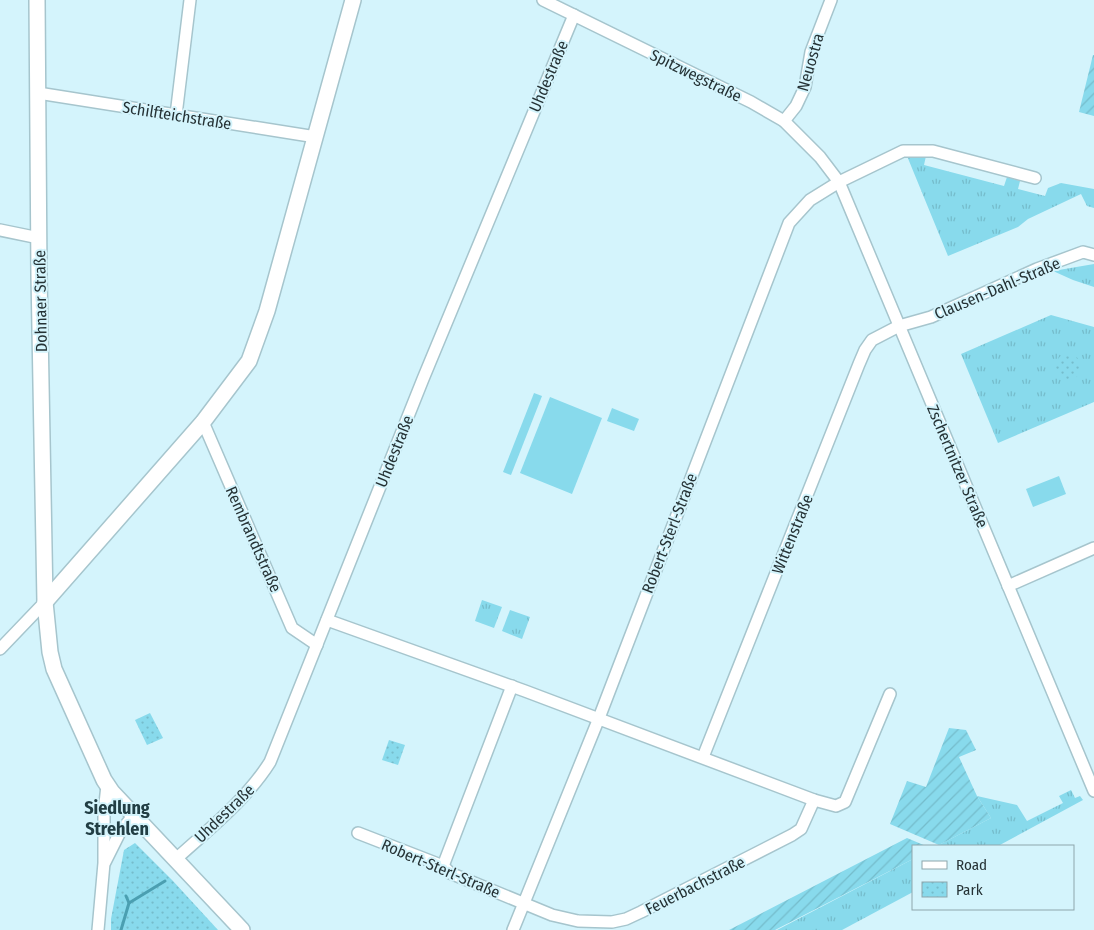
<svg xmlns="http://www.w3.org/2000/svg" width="1094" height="930" viewBox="0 0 1094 930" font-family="'Fira Sans Condensed',sans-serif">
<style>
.grass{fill:url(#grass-tufts)}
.park{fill:url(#park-dots)}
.garden{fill:url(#garden-furrows)}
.pitch{fill:#88daec}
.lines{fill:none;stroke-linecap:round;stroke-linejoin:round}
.stream{stroke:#4b9fb1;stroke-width:3}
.street-casing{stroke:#a6c5cd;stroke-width:14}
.secondary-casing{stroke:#a6c5cd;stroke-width:18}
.street{stroke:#fff;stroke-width:11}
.secondary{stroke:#fff;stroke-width:15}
.labels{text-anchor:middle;stroke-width:4;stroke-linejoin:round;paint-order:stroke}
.street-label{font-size:16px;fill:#253235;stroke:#d4f4fc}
.neighbourhood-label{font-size:18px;font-weight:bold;fill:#223e44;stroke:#d4f4fc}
</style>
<defs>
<pattern id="grass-tufts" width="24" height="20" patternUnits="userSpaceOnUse" patternTransform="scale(1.25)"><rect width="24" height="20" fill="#88daec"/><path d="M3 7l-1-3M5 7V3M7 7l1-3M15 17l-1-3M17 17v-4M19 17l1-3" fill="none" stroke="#75bccb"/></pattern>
<pattern id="park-dots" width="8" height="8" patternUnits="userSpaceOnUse" patternTransform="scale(1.25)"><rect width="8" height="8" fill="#88daec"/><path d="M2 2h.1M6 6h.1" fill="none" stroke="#75bccb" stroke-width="1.8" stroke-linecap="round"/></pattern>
<pattern id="garden-furrows" width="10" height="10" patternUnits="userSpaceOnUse" patternTransform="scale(1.25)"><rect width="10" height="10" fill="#88daec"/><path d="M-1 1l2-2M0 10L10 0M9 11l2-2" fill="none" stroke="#75bccb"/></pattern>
</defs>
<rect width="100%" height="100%" fill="#d4f4fc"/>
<g class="grass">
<path d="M907,156H926L924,165L1004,186L1007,177L1020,181L1018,189L1045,196L1048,188L1061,183L1094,189V208L1087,206L1081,194L1028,219L1018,227L948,256Z"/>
<path d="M1094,264V287L1073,280L1053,271Z"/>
<path d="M1051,315L1094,327V402L998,443L961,354Z"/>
<path d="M482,600L502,607L494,628L475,621Z"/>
<path d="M510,610L530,617L522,639L502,631Z"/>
<path d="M1071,790L1075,798L1080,796L1083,800L998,846H937L991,818L977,796L1017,805L1027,821L1063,803L1059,796Z"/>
<path d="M913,859V892L842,930H777Z"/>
</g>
<g class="park">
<circle cx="1068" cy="367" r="13"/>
<path d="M150,713L163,738L147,745L135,720Z"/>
<path d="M389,740L405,745L398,765L382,760Z"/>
<path d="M135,843L173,881L218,930H111V919L124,850Z"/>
</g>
<g class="garden">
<path d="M1093,55H1094V116L1079,112Z"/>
<path d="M949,728L966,730L976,750L959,757L977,796L991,818L939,845L890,824L907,781L926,787Z"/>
<path d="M907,838L926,846H913V859L775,930H729Z"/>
</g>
<g class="pitch">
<path d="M534,393L542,396L511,475L503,472Z"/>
<path d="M550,397L602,418L572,494L520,473Z"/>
<path d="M612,408L639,419L634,431L607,421Z"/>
<path d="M1059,476L1066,494L1033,507L1026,489Z"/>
</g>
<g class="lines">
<g class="stream">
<path d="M129,903L165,881"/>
<path d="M121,930L129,903L126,896"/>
</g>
<g class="street-casing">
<g id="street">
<path d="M543,0L751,102L784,121L820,157L839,182L1094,791"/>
<path d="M38,93L316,137"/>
<path d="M176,115L190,0"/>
<path d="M784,121L796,106L805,87L811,52L831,0"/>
<path d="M0,230L39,238"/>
<path d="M203,422L292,628L317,645"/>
<path d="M1008,586L1094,548"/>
<path d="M327,620L525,691L814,800L836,806L845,802L890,694"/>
<path d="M0,649L45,602"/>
<path d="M703,757L859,364L865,350L872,340L899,326L931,317L1037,269L1083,252L1094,255"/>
<path d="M358,833L443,866L450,873L552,915L578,921L612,922L626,919L641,912L792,835L801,829L814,800"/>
<path d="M176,859C209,829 246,800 270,762L423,379L574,15"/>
<path d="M105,862L120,832L133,816"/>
<path d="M443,866L512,686"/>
<path d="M98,930L104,863V813L107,785"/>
<path d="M513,930L599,718L789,223L810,200L839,182L903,151H933L1035,178"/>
</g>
</g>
<g class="secondary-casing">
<g id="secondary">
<path d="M37,0L39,275L45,602L50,652L54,669L104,780L112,792L242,930"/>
<path d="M45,602L203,422L249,361L267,311L353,0"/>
</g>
</g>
<use href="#street" class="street"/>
<use href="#secondary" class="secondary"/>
</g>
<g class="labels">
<g class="street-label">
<text transform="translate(810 62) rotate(-74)" y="6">Neuostra</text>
<text transform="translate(696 75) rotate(26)" y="6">Spitzwegstraße</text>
<text transform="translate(548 76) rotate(-67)" y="6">Uhdestraße</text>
<text transform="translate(177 115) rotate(9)" y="6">Schilfteichstraße</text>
<text transform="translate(997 288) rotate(-23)" y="6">Clausen-Dahl-Straße</text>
<text transform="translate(40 301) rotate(-91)" y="6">Dohnaer Straße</text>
<text transform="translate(394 451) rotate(-68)" y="6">Uhdestraße</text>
<text transform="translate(958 466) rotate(67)" y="6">Zschertnitzer Straße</text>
<text transform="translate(669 533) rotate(-69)" y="6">Robert-Sterl-Straße</text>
<text transform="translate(792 534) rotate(-68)" y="6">Wittenstraße</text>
<text transform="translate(254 539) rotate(66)" y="6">Rembrandtstraße</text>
<text transform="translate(224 813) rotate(-44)" y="6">Uhdestraße</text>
<text transform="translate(441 868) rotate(23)" y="6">Robert-Sterl-Straße</text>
<text transform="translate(695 885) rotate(-27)" y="6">Feuerbachstraße</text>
</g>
<g class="neighbourhood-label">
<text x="117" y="814">Siedlung<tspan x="117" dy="21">Strehlen</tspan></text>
</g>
</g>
<rect x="912" y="845" width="162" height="65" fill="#d4f4fc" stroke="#8ea6ac"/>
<rect x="922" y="861" width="25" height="8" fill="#ffffff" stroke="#8ea6ac"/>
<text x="956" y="870" font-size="15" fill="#253235">Road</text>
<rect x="922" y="882" width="25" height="15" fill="url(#park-dots)" stroke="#8ea6ac"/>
<text x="956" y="895" font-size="15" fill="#253235">Park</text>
</svg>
